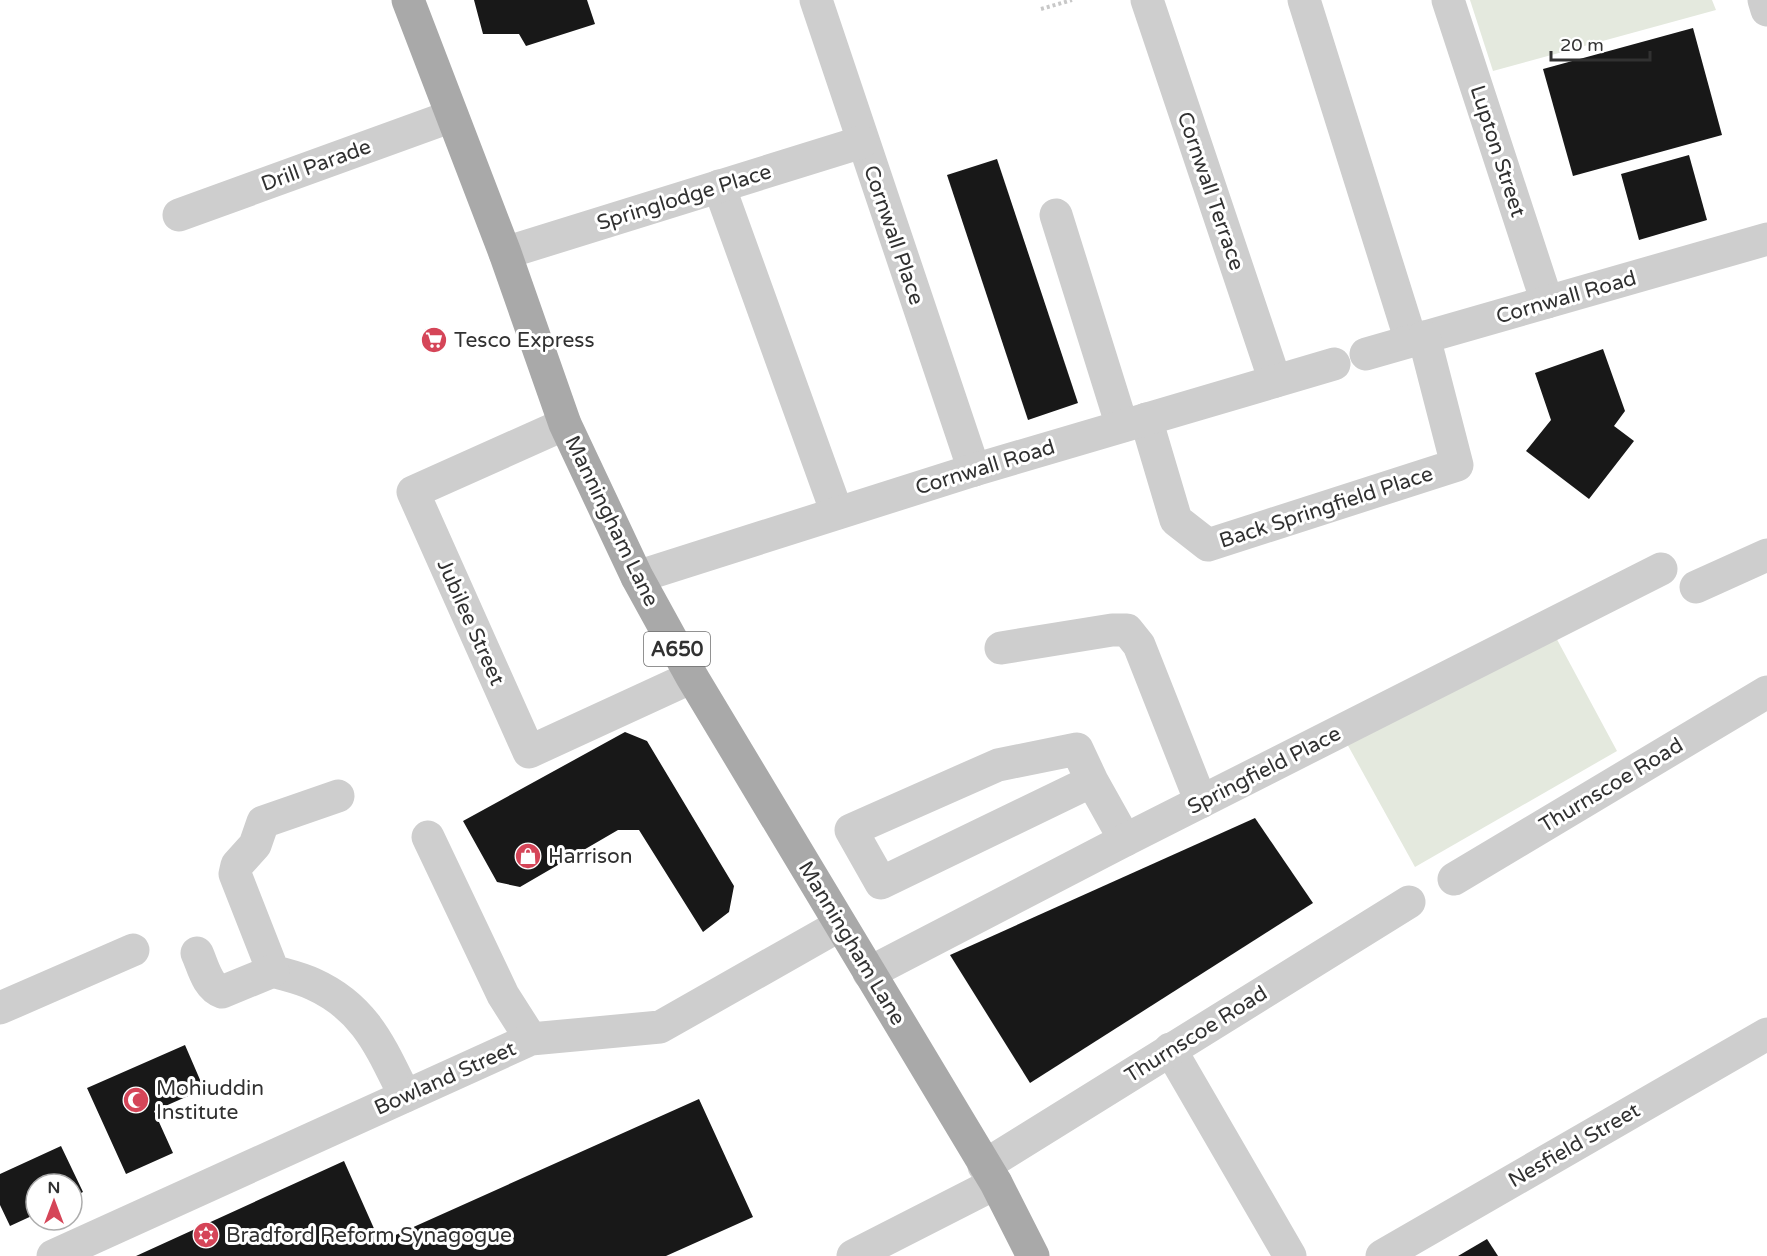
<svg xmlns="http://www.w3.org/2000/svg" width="1767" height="1256" viewBox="0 0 1767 1256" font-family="'Varela Round',sans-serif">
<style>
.green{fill:#e4e9de}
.building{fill:#181818}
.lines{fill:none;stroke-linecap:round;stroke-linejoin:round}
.path{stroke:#c8c8c8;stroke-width:4;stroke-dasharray:3 3;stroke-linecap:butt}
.minor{stroke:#cecece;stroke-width:33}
.major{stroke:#a9a9a9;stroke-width:33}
.labels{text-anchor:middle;stroke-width:6;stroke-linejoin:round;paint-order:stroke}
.shield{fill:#fff;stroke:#6f6f6f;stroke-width:1.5}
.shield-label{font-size:20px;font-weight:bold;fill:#313131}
.street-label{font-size:21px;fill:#313131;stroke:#fff}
.poi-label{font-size:21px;fill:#313131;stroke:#fff;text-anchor:start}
</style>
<rect width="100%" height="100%" fill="#fff"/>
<g class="green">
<path d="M1470,0H1712L1716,10L1493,71Z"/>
<path d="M1553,632L1617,751L1415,867L1346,742Z"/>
</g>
<g class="building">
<path d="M474,0H587L595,24L526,46L519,34H483Z"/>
<path d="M1693,28L1722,135L1573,176L1543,69Z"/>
<path d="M1689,155L1707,220L1639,240L1621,174Z"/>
<path d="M997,159L1078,403L1028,420L947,175Z"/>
<path d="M1603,349L1625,411L1614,426L1634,441L1589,499L1526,451L1551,420L1535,373Z"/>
<path d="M625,732L647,741L734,886L729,912L703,932L639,830H618L520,887L497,882L463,821Z"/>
<path d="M1255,818L1313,903L1030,1083L950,955Z"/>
<path d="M185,1045L204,1089L154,1111L173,1153L126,1174L87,1088Z"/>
<path d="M699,1099L753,1217L666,1256H136L344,1161L380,1242Z"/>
<path d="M61,1146L83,1192L72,1197V1184H36V1214L10,1226L0,1205V1174Z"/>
<path d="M1487,1239L1498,1256H1458Z"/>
</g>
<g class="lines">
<path class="path" d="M1041,9L1072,0"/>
<g class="minor">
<path d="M816,0L974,470"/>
<path d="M1147,0L1275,381"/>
<path d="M1304,0L1411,341"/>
<path d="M1448,0L1547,302"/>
<path d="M1764,0L1767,10"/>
<path d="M719,186L837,513"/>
<path d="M179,215L452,116"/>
<path d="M1056,215L1122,426"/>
<path d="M505,253L862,142"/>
<path d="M1366,354L1767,239"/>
<path d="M1146,419L1176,520L1208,545L1457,465L1424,337"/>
<path d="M565,424L413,492L529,752L692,677"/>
<path d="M637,577L974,470L1334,364"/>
<path d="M1696,587L1767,555"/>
<path d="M1001,648L1112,630H1127L1139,645L1201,802"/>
<path d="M1092,781L1077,749L998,765L851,830L881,883L1092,781L1125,840"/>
<path d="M338,796L263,822L255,845L237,865L235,874L273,971C286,975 301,978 313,984C366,1008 381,1048 405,1096"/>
<path d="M428,837L503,995L531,1039"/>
<path d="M1454,879L1767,692"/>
<path d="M197,953C203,966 207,987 222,992L273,971"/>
<path d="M869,973L1125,840L1661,569"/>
<path d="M0,1008L133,950"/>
<path d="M1170,1049L1290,1256"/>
<path d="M984,1166L1409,902"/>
<path d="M53,1256L531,1039L660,1027L840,925"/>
<path d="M853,1256L996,1183"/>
<path d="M1382,1256L1767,1034"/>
</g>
<path class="major" d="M408,0L505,253L565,424L637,577L692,677L996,1183L1033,1256"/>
</g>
<defs>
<g id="supermarket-disc" transform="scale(1.35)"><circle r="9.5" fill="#d54558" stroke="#fff"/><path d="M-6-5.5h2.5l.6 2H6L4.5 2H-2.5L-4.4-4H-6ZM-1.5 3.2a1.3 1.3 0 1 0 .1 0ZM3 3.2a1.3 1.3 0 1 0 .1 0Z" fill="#fff"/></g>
<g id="shop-disc" transform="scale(1.35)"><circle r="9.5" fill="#d54558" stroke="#fff"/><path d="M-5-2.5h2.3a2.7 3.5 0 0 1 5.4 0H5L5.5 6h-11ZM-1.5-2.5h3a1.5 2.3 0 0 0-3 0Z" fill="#fff"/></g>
<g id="mosque-disc" transform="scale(1.35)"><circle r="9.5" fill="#d54558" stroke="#fff"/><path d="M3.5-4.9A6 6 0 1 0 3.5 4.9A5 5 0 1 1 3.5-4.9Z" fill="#fff"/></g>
<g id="synagogue-disc" transform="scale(1.35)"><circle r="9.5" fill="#d54558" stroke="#fff"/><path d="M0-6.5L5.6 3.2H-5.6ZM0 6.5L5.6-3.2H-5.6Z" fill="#fff"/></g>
</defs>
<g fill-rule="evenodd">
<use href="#supermarket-disc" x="434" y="340"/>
<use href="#shop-disc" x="528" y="856"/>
<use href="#mosque-disc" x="136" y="1100"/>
<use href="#synagogue-disc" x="206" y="1235"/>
</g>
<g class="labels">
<rect class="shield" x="644" y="632" width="66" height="34" rx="4.5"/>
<g class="shield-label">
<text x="677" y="656">A650</text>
</g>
<g class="street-label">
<text transform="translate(1498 151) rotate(72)" y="7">Lupton Street</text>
<text transform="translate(316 165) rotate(-20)" y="7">Drill Parade</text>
<text transform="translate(1211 191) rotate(71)" y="7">Cornwall Terrace</text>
<text transform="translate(684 197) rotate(-17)" y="7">Springlodge Place</text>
<text transform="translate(894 235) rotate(71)" y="7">Cornwall Place</text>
<text transform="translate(1566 297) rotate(-16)" y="7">Cornwall Road</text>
<text transform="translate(985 467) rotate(-17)" y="7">Cornwall Road</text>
<text transform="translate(1326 507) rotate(-18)" y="7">Back Springfield Place</text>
<text transform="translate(612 521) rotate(64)" y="7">Manningham Lane</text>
<text transform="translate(471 622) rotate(66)" y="7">Jubilee Street</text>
<text transform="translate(1264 770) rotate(-27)" y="7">Springfield Place</text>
<text transform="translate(1611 785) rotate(-31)" y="7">Thurnscoe Road</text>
<text transform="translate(852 943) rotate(59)" y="7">Manningham Lane</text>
<text transform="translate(1196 1034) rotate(-32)" y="7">Thurnscoe Road</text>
<text transform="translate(445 1078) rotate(-24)" y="7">Bowland Street</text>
<text transform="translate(1574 1145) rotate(-30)" y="7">Nesfield Street</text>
</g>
<g class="poi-label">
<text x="454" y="347">Tesco Express</text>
<text x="548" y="863">Harrison</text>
<text x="156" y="1095">Mohiuddin<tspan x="156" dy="24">Institute</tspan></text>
<text x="226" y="1242">Bradford Reform Synagogue</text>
</g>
</g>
<g transform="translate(54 1202)"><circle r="28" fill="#ffffff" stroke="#adadad" stroke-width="1.5"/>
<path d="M0-4.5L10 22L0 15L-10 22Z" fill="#d54558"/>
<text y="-9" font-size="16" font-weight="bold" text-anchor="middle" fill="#313131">N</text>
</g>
<path d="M1551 51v9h99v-9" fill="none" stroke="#313131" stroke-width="3"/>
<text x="1560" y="51" font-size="18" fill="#313131" stroke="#ffffff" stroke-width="4.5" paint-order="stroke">20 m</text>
</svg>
